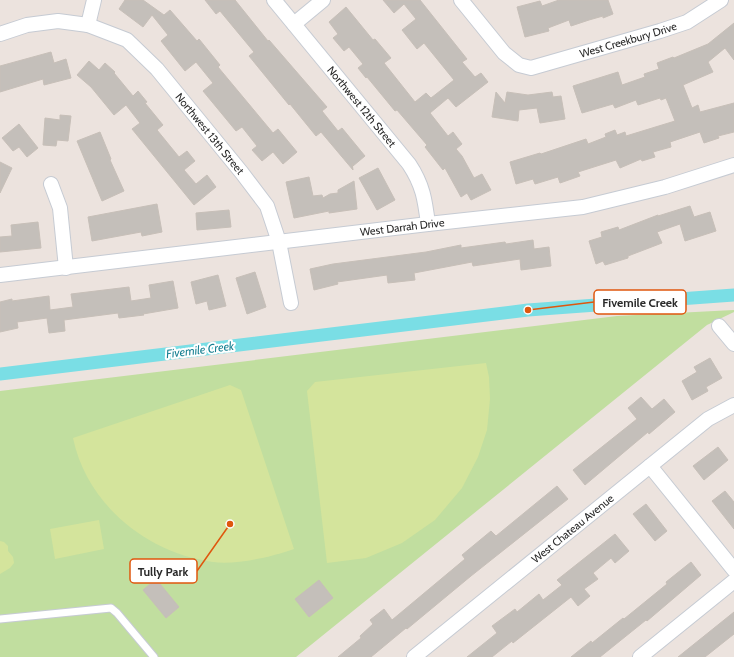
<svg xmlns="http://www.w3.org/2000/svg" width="734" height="657" viewBox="0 0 734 657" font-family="Cabin,sans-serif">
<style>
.green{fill:#c1de9f}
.pitch{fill:#d4e49c}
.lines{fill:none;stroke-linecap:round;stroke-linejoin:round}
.canal{stroke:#7adee5;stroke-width:13}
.building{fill:#c4bfba;stroke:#c7bfb8}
.lane-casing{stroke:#c6cbd3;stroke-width:9}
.street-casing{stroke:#c6cbd3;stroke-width:16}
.lane{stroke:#fff;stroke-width:7}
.street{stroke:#fff;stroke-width:14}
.labels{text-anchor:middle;stroke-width:4;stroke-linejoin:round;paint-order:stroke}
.street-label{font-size:11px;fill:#2b2b2b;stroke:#fff}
.water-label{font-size:12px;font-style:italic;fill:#188092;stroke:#fff}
.leader{fill:none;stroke:#df570e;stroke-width:1.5}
.callout-dot{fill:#df570e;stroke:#fff;stroke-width:1.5}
.callout{fill:#fff;stroke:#df570e;stroke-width:1.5}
.callout-label{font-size:12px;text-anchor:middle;font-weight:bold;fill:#2b2b2b}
</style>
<rect width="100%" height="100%" fill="#ece3de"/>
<path class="green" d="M734,310V312L707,325L296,657H0V391L617,316Z"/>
<g class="pitch">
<path d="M486,363L489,377L490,399L487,430L478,457L462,488L435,520L402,543L366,558L327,563L307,391L315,382Z"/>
<path d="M230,385L241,390L294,549C271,557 237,565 213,562C147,553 87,505 73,438Z"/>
<path d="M99,520L104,549L55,559L50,529Z"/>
<path d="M0,541L4,542L8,546V551L13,557L14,563L10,568L0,574Z"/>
</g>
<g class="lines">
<path class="canal" d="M0,374L528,310L734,295"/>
</g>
<g class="building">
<path d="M125,0H143L164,15L170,10L197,41L199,39L220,65L218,67L273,133L278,129L297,152L283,164L273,152L262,161L252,150L257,146L242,127L236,131L203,91L213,83L196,62L185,71L161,41L168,35L152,15L143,27L119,9Z"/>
<path d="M205,0H235L268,41L269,40L327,107L322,111L338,131L342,128L365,156L353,166L352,163L353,170L321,132L316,136L290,104L289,105L249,56L254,52L220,11L216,14Z"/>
<path d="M383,0H420L467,59L462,62L475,77L481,73L488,82L456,107L448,98L430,113L448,136L453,132L462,144L456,149L462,156L474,178L482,174L491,190L471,200L467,193L461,197L445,168L443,170L425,147L427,145L397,110L395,111L367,77L366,78L358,68L363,64L349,47L344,51L333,38L338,34L329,22L346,7L373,40L375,39L391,58L384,63L415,102L426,93L431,98L454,80L424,43L417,49L402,30L416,19L404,4L394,13Z"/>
<path d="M559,0H608L613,14L603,18V16L589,20L571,26L569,20L548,28L549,31L525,37L517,7L540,1L542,6Z"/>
<path d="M734,23V60L725,48L708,62L713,72L683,85L692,108L698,105L700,112L734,103V132L718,136L719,138L704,143L700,132L670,142L671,147L653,152L655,157L642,161L641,159L620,168L616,160L578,172L580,176L560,183L558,177L535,184L533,179L516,184L510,162L540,153L541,154L586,139L588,144L606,137L605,134L615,130L617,135L625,132L626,136L675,121L666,98L661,100L660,98L638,105L636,100L615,108L613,104L582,113L573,86L618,72L622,85L645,77L644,74L659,69L657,63L673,57L674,58L708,44Z"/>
<path d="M51,52L54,63L66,59L71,78L44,85L43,79L0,92V66Z"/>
<path d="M89,61L99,70L105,63L115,72L114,73L133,96L138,91L147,102L145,103L163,125L157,130L179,157L187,151L195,161L184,170L196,184L207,175L216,187L194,205L132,129L140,123L126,105L114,115L91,87L77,75Z"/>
<path d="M496,92L505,103L507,92L528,95L552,92L553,97L561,96L565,119L540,123L537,108L519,110L518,121L492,117Z"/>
<path d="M60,115L71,116L68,141L57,140L56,146L43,145L45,118L60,120Z"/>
<path d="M19,124L38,148L27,157L19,147L13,151L2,138Z"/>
<path d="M100,132L111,159L110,160L124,191L102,201L77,141Z"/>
<path d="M0,162L12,168L0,193Z"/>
<path d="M378,168L395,200L377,210L359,178Z"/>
<path d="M309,177L313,196L322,195L323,198L330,194L338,193V190L354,181L357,209L329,213V211L294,218L286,182Z"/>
<path d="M157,204L162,232L142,236L141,232L92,241L88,217Z"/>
<path d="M690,206L694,217L710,212L716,231L685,241L680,224L657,232L662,243L628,256V258L605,265L603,261L596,264L589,241L602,237L601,232L618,227L619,230L658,215V216Z"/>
<path d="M229,210L231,227L197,230L196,213Z"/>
<path d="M38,222L41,248L0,252V237L12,236L11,225Z"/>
<path d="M533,240L534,249L549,247L551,266L521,270L520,259L473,266L472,262L414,273L415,280L388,283L387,275L337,282L338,284L314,290L310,269L333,264L426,252L461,245V248L505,242L506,244Z"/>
<path d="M255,272L266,307L247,314L236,278Z"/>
<path d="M218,275L226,306L209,310L207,301L196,304L191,282Z"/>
<path d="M173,281L178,308L143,314L144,315L119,318L118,313L64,320L65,331L49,333L47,318L17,322L18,328L0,332V302L12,299V301L49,296L50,310L73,307L71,294L129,287L131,301L151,298L149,285Z"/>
<path d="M710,358L722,378L706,387L708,391L692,400L682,381L697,372L694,367Z"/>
<path d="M641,397L652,409L664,399L675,412L649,434L648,432L585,485L573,470L637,419L628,408Z"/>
<path d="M718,447L728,460L704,480L693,466Z"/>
<path d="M557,486L568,499L471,576L407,629L406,628L371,657H338L361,638L360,636L373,624L370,620L384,609L392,620L465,559L462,555L491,531L496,536Z"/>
<path d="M725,491L734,502V529L712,501Z"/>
<path d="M646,504L667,531L655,541L633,514Z"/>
<path d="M615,534L629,551L615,563L611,558L593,573L598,579L584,589L590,596L578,606L571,597L513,643L512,641L492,657H467L497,633L492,626L515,609L517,612L539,594L543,600L562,585L557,580Z"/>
<path d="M691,562L701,575L647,621L646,620L600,657H571L591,641L592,643L623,618L624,619L667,584L666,582Z"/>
<path d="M156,579L179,607L166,618L143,590Z"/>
<path d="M319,580L333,598L309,617L295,599Z"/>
<path d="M734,612V634L705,657H678Z"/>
</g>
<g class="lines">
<g class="lane-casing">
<path id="lane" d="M0,619L111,608L117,613L154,657"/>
</g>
<g class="street-casing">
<g id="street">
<path id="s1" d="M274,0L409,164C423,185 425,200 428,224"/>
<path id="s2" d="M461,0L504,53L519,65L531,68L660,31L687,22L721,0"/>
<path d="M294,24L323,0"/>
<path d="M88,25L94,0"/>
<path id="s3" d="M0,34L27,25L58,21L88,25L127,40L157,69L242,173L267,206L279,242L291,303"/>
<path d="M51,184L60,208L66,268"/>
<path id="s4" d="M0,275L428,224L583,207L665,187L734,165"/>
<path d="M719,326L734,344"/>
<path d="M650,466L734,570"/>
<path id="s5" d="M414,657L708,419L734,405"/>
<path d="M640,657L734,581"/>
</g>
</g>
<use href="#lane" class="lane"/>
<use href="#street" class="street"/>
</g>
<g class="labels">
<g class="street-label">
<text dy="4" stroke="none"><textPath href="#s2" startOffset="201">West Creekbury Drive</textPath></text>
<text dy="4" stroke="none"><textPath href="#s1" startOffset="138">Northwest 12th Street</textPath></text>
<text dy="4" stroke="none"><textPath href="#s3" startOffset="257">Northwest 13th Street</textPath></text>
<text dy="4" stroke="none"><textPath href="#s4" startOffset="405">West Darrah Drive</textPath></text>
<text dy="4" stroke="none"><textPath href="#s5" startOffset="204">West Chateau Avenue</textPath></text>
</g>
<g class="water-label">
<text transform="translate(200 350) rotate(-7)" y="4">Fivemile Creek</text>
</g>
</g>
<path class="leader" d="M528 310L594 302M230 524L197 571"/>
<g class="callout-dot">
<circle cx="528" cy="310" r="4"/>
<circle cx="230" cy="524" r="4"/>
</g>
<g class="callout">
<rect x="594" y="290" width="92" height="24" rx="4"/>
<rect x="130" y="559" width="67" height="24" rx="4"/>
</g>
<g class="callout-label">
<text x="640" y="307">Fivemile Creek</text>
<text x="163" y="576">Tully Park</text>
</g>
</svg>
